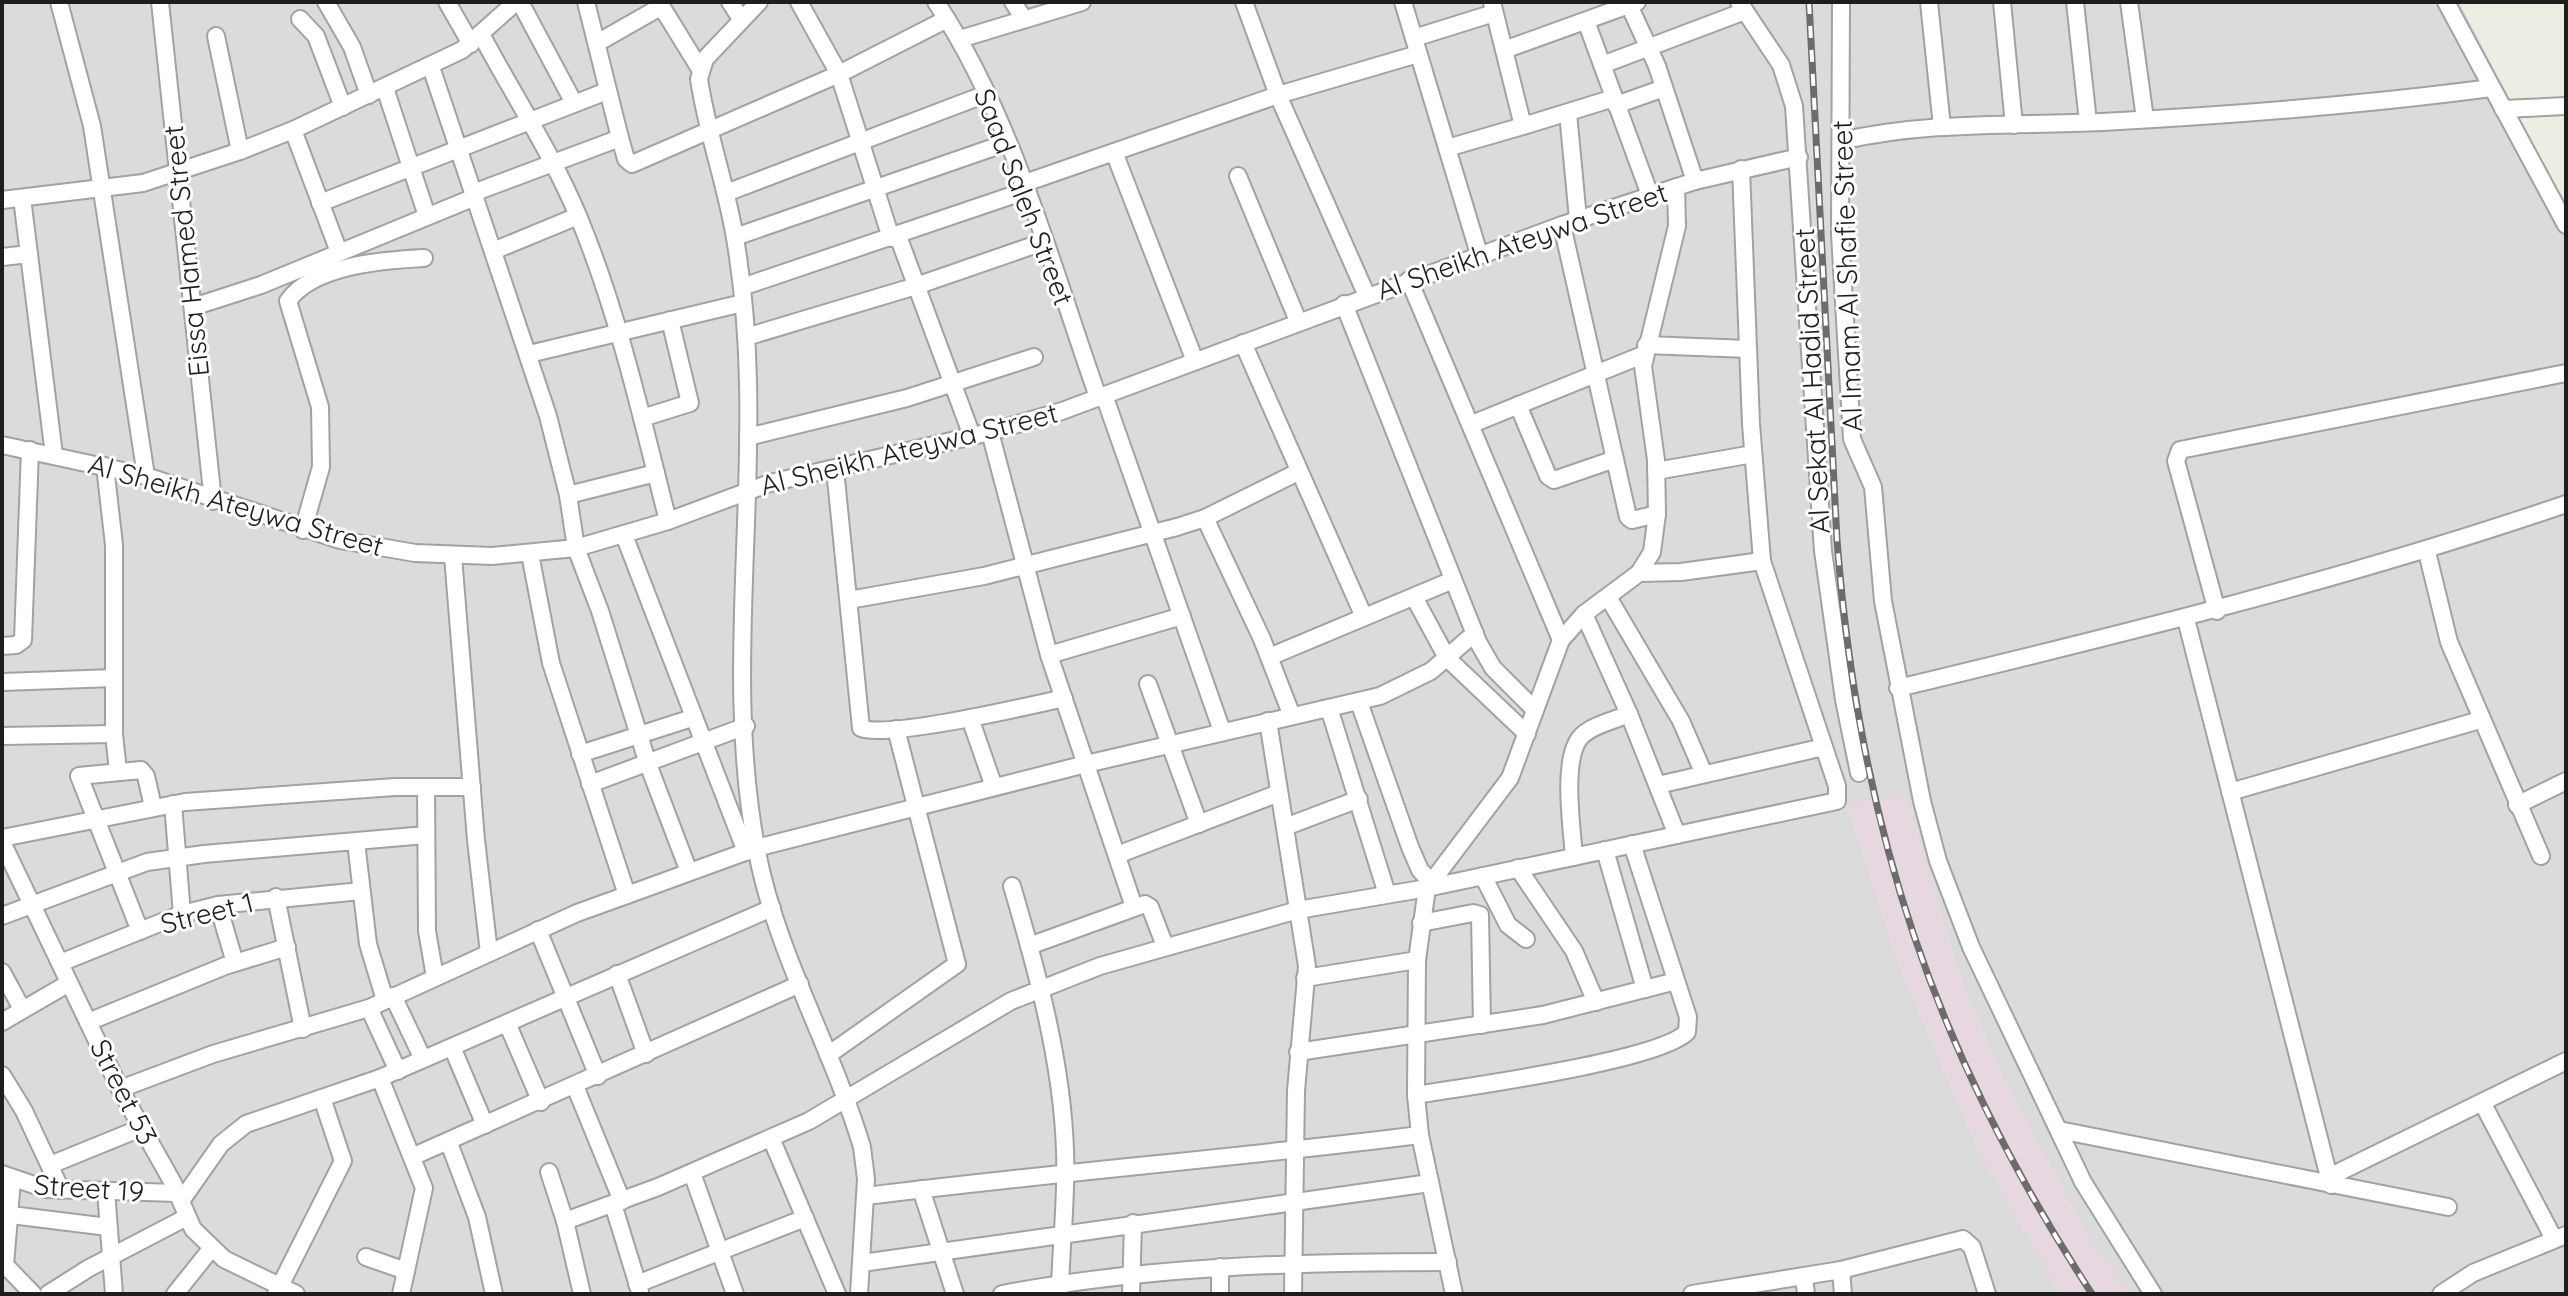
<svg xmlns="http://www.w3.org/2000/svg" width="2568" height="1296" viewBox="0 0 2568 1296" font-family="Quicksand,sans-serif">
<style>
.residential{fill:#dcdbdb}
.industrial{fill:#e7d7e0}
.lines{fill:none;stroke-linecap:round;stroke-linejoin:round}
.minor-casing{stroke:#a2a2a2;stroke-width:20}
.minor{stroke:#fff;stroke-width:16}
.rail-casing{stroke:#6c6c6c;stroke-width:7}
.rail{stroke:#fff;stroke-width:4;stroke-dasharray:12;stroke-linecap:butt}
.labels{text-anchor:middle;stroke-width:6;stroke-linejoin:round;paint-order:stroke}
.street-label{font-size:28px;fill:#1e1e1e;stroke:#fff}
</style>
<rect width="100%" height="100%" fill="#eeede4"/>
<path class="residential" d="M2,2H2459L2566,207V1294H2Z"/>
<path class="industrial" d="M1905,794L1960,976L2003,1077L2062,1189L2094,1244L2131,1294H2061L1975,1144L1898,963L1847,805Z"/>
<g class="lines">
<g class="minor-casing">
<g id="minor">
<path d="M59,2L92,126L146,476"/>
<path d="M160,2L213,501"/>
<path d="M326,2L352,47L369,95"/>
<path d="M447,2L471,44"/>
<path d="M520,2L574,103"/>
<path d="M586,2L620,138L626,159L632,164L839,74L947,19"/>
<path d="M730,2L741,19"/>
<path d="M759,2L705,59L699,79C707,133 726,184 735,238C743,285 747,334 748,382C752,538 727,697 757,852C777,955 832,1047 862,1147L866,1179L859,1294"/>
<path d="M799,2L839,74L891,238"/>
<path d="M936,2C1013,118 1052,267 1098,397"/>
<path d="M1013,2L1024,19"/>
<path d="M1244,2L1278,95L1367,296"/>
<path d="M1403,2L1479,254"/>
<path d="M1492,2L1523,126L1614,98"/>
<path d="M1739,2L1781,65L1794,106L1823,551L1844,700L1859,773"/>
<path d="M1841,2L1840,234L1852,439L1873,487L1883,601L1922,801L1938,861L1971,947L2083,1182L2153,1294"/>
<path d="M1929,2L1942,127"/>
<path d="M2002,2L2014,125"/>
<path d="M2075,2L2088,122"/>
<path d="M2129,2L2145,119"/>
<path d="M2446,2L2566,225"/>
<path d="M1629,5L1657,66L1695,181"/>
<path d="M300,19L316,36L343,107"/>
<path d="M1586,21L1650,195"/>
<path d="M216,36L240,151"/>
<path d="M482,36C514,96 553,155 579,218C619,315 642,419 668,521"/>
<path d="M1414,38L1494,13"/>
<path d="M960,39L1082,2"/>
<path d="M597,43L655,10L663,9L700,69"/>
<path d="M1504,50L1637,2"/>
<path d="M1602,65L1745,11"/>
<path d="M431,67L548,416L568,495L576,548L600,611L648,764L689,872"/>
<path d="M385,88L427,216"/>
<path d="M1616,105L1664,88"/>
<path d="M2503,109L2566,106"/>
<path d="M1568,113L1578,219"/>
<path d="M293,130L339,252"/>
<path d="M1841,141C1927,121 2015,126 2102,122C2233,115 2362,105 2491,88"/>
<path d="M1447,148L1523,126"/>
<path d="M1114,152L1195,361"/>
<path d="M1238,176L1298,321"/>
<path d="M1022,184L1278,95L1418,54"/>
<path d="M473,193L620,138"/>
<path d="M726,193L986,94"/>
<path d="M22,198L54,455"/>
<path d="M2,200L143,183L240,151L293,130L462,50L516,2"/>
<path d="M320,203L607,91"/>
<path d="M1562,225L1628,517L1632,520L1657,514"/>
<path d="M898,236L972,436"/>
<path d="M735,237L1006,143"/>
<path d="M493,251L578,216"/>
<path d="M2,257L29,254"/>
<path d="M1409,280L1561,640"/>
<path d="M742,287L1025,191"/>
<path d="M1344,304L1478,642L1493,668L1535,710"/>
<path d="M193,307L261,285L475,197"/>
<path d="M746,337L916,286L1043,242"/>
<path d="M1243,343L1364,617"/>
<path d="M1646,345L1748,349"/>
<path d="M529,354L743,303"/>
<path d="M1104,395L1222,731"/>
<path d="M1518,405L1548,476L1554,480L1615,459"/>
<path d="M642,418L690,403L670,320"/>
<path d="M1472,424L1645,354"/>
<path d="M990,432L1049,655L1134,907"/>
<path d="M748,437L907,398L1034,357"/>
<path d="M2,445L146,476L340,540L415,553L492,556L576,548L668,521L770,483L990,432L1062,411L1562,225L1695,181L1799,157"/>
<path d="M105,466L114,545V734L118,771"/>
<path d="M835,469L861,728C887,739 1029,706 1064,698"/>
<path d="M1656,471L1753,454"/>
<path d="M568,495L656,473"/>
<path d="M1205,518L1262,639L1292,716"/>
<path d="M303,530L321,467L320,407L288,301C313,265 384,260 424,258"/>
<path d="M624,535L746,852"/>
<path d="M2427,552L2449,642L2541,856"/>
<path d="M530,554L551,663L627,895L756,848L1086,764L1380,696L1431,671L1475,633"/>
<path d="M453,556L476,840L489,953"/>
<path d="M1639,573L1681,572L1762,561"/>
<path d="M1414,597L1447,658L1527,734"/>
<path d="M1608,597L1681,721L1704,774"/>
<path d="M849,600L984,576L1177,527L1205,518L1298,472"/>
<path d="M2217,611L2176,461L2180,450L2566,373"/>
<path d="M1584,614L1629,714L1677,835"/>
<path d="M2186,619L2331,1185"/>
<path d="M2,646L16,645L23,640L30,450"/>
<path d="M1049,655L1182,616"/>
<path d="M1269,657L1453,580"/>
<path d="M2,682L114,678"/>
<path d="M1148,684L1199,824"/>
<path d="M1898,688C2123,634 2346,579 2566,504"/>
<path d="M1359,702L1410,847L1420,870L1430,881"/>
<path d="M1329,708L1387,894"/>
<path d="M970,718L994,787"/>
<path d="M1268,721L1307,966L1296,1091L1293,1294"/>
<path d="M2,736L114,734"/>
<path d="M580,754L692,718"/>
<path d="M590,784L746,726"/>
<path d="M1658,785L1824,747"/>
<path d="M426,787L427,931L435,977"/>
<path d="M2230,792L2480,720"/>
<path d="M173,804L182,914"/>
<path d="M2517,805L2566,781"/>
<path d="M1285,827L1359,799"/>
<path d="M2,838L185,802L395,787H472"/>
<path d="M2,842L120,1089L173,1183L193,1229L224,1259L296,1294"/>
<path d="M356,842L368,944L385,1000"/>
<path d="M1605,850L1645,989"/>
<path d="M1117,855L1279,793"/>
<path d="M1574,857C1572,828 1562,763 1579,739C1588,726 1615,720 1629,714"/>
<path d="M1518,868L1574,951L1596,1002"/>
<path d="M1483,876L1508,925L1526,939"/>
<path d="M1012,886C1037,971 1062,1061 1065,1150C1067,1196 1061,1244 1060,1290"/>
<path d="M276,897L303,1029"/>
<path d="M218,905L235,963"/>
<path d="M2,916L147,862L204,854L426,835"/>
<path d="M1421,923L1473,913L1480,915L1482,1025"/>
<path d="M538,930L598,1076"/>
<path d="M140,931L79,776L141,770L146,776L153,807"/>
<path d="M1029,946L1145,904L1150,907L1165,946"/>
<path d="M60,963L182,914L218,905L361,891"/>
<path d="M2,972L22,1009"/>
<path d="M617,974L646,1054"/>
<path d="M1305,978L1417,960"/>
<path d="M393,996L423,1059"/>
<path d="M369,1008L398,1071"/>
<path d="M2,1022L69,983"/>
<path d="M88,1022L225,966L287,947"/>
<path d="M507,1023L541,1102"/>
<path d="M452,1047L485,1125"/>
<path d="M1298,1052L1543,1015L1676,981"/>
<path d="M828,1055L957,964L896,729"/>
<path d="M2,1075L24,1111L61,1190"/>
<path d="M380,1078L424,1188L401,1294"/>
<path d="M575,1086L622,1201"/>
<path d="M120,1089L213,1054L369,1008L577,913L627,895"/>
<path d="M1416,1095C1464,1087 1659,1061 1687,1032L1688,1017L1632,844"/>
<path d="M2483,1104L2554,1239"/>
<path d="M2059,1130L2448,1207"/>
<path d="M771,1138L837,1294"/>
<path d="M449,1143L477,1217L494,1294"/>
<path d="M414,1156L800,984"/>
<path d="M50,1165L141,1128"/>
<path d="M549,1172L565,1221L582,1294"/>
<path d="M692,1173L735,1294"/>
<path d="M2,1174L46,1189L178,1193"/>
<path d="M2329,1177L2566,1061"/>
<path d="M12,1180L5,1265L33,1294"/>
<path d="M921,1189L955,1294"/>
<path d="M106,1191L114,1294"/>
<path d="M866,1196C1050,1173 1236,1158 1420,1135"/>
<path d="M181,1201L221,1144L246,1124L380,1078L772,908"/>
<path d="M613,1204L640,1292"/>
<path d="M11,1215L108,1227"/>
<path d="M565,1221L658,1187L809,1121L1011,1001L1100,966L1298,910L1427,888L1837,801V786L1762,561L1751,424L1741,169"/>
<path d="M366,1257L406,1271"/>
<path d="M862,1263L1430,1183"/>
<path d="M1841,1270L1843,1294"/>
<path d="M1804,1278L1806,1294"/>
<path d="M637,1284L805,1218"/>
<path d="M48,1294L89,1268L187,1217"/>
<path d="M175,1294L211,1249"/>
<path d="M276,1294L343,1161L322,1098"/>
<path d="M1002,1294C1150,1266 1298,1262 1448,1262"/>
<path d="M1131,1294L1133,1223"/>
<path d="M1220,1294V1267"/>
<path d="M1454,1294L1420,1135L1416,1095L1417,960L1427,888L1510,778L1561,640L1584,614L1639,573L1652,552L1657,514L1656,460L1643,366L1677,226L1676,187"/>
<path d="M1692,1294L1841,1270L1963,1239L1972,1247L1987,1294"/>
<path d="M2441,1294L2473,1273L2566,1235"/>
</g>
</g>
<use href="#minor" class="minor"/>
<g class="rail-casing">
<path id="rail" d="M1809,2L1837,540C1859,828 1934,1052 2092,1294"/>
</g>
<use href="#rail" class="rail"/>
</g>
<g class="labels">
<g class="street-label">
<text transform="translate(1024 197) rotate(69)" y="10">Saad Saleh Street</text>
<text transform="translate(1522 241) rotate(-19)" y="10">Al Sheikh Ateywa Street</text>
<text transform="translate(186 251) rotate(-96)" y="10">Eissa Hamed Street</text>
<text transform="translate(1847 276) rotate(-92)" y="10">Al Imam Al Shafie Street</text>
<text transform="translate(1812 381) rotate(-93)" y="10">Al Sekat Al Hadid Street</text>
<text transform="translate(909 449) rotate(-14)" y="10">Al Sheikh Ateywa Street</text>
<text transform="translate(236 505) rotate(16)" y="10">Al Sheikh Ateywa Street</text>
<text transform="translate(207 913) rotate(-14)" y="10">Street 1</text>
<text transform="translate(124 1092) rotate(63)" y="10">Street 53</text>
<text transform="translate(89 1188) rotate(4)" y="10">Street 19</text>
</g>
</g>
<rect width="2568" height="1296" fill="none" stroke="#1e1e1e" stroke-width="8"/>
</svg>
